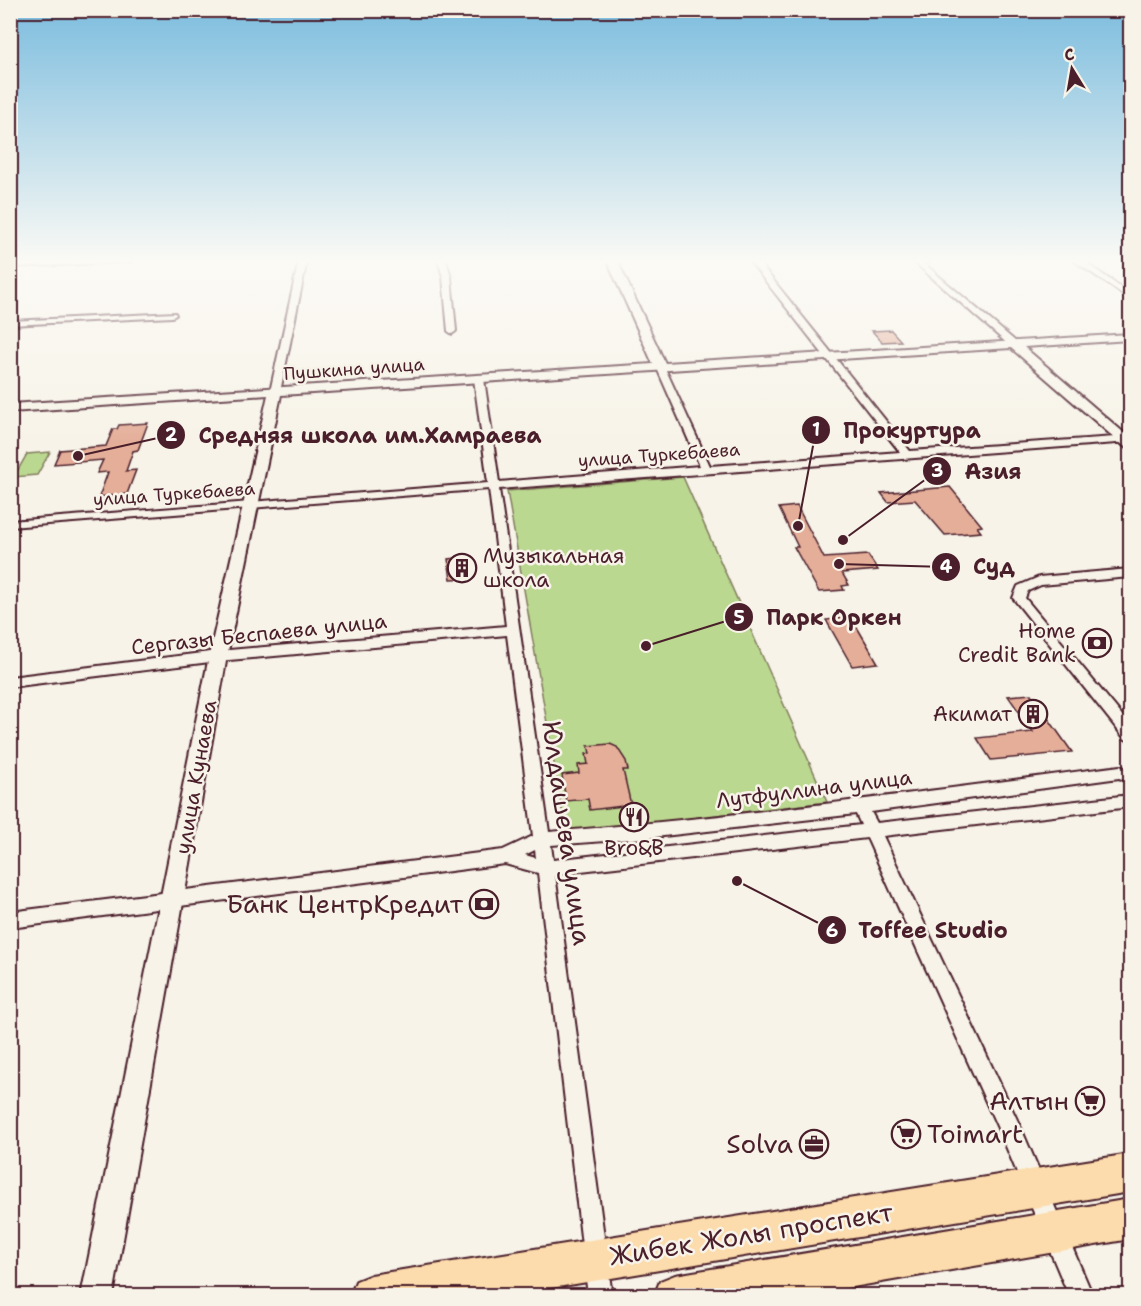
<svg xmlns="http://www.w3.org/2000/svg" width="1141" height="1306" viewBox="0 0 1141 1306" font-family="'Shantell Sans',sans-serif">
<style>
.green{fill:#bbd890;stroke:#827c5e;stroke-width:1.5}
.building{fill:#e4ae99;stroke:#4a1f2b;stroke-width:1.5}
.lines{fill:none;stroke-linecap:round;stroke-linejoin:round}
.street-casing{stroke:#4a1f2b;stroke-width:4}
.secondary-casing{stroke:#4a1f2b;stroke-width:4}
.highway-casing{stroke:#4a1f2b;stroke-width:4}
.street{fill:#f7f3e8;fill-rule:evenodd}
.secondary{fill:#f7f3e8;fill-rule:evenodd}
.highway{fill:#fcdcac;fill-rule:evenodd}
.labels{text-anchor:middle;stroke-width:5;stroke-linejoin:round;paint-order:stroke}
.far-street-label{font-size:18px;fill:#4a1f2b;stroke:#f7f3e8}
.poi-label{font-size:21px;fill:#4a1f2b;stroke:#f7f3e8;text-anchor:end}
.street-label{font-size:21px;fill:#4a1f2b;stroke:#f7f3e8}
.near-street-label{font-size:26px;fill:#4a1f2b;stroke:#f7f3e8}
.near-poi-label{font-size:26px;fill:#4a1f2b;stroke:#f7f3e8;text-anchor:end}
.leader{fill:none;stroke:#4a1f2b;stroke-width:2}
.callout-dot{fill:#4a1f2b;stroke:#f7f3e8;stroke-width:2}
.mark-label{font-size:18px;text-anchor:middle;font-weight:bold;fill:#fff}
.callout-label{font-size:22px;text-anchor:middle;font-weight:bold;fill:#4a1f2b;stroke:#f7f3e8;stroke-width:5;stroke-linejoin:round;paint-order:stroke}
</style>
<rect width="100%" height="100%" fill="#f7f3e8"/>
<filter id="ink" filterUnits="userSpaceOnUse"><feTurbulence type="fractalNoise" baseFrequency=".0167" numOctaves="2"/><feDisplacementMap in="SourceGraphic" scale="12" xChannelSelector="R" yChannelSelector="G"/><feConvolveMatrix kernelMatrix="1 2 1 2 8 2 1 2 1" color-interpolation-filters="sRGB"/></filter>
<g filter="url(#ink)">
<g class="green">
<path d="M50,452L37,475L14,477L27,454Z"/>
<path d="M683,477L827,802L566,833L507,491Z"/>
</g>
<g class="building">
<path d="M891,330L901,341L882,342L872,331Z"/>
<path d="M148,423L138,450L133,451L126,471L136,470L127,494L99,497L108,472L97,473L103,460L54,464L60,450L106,446L113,429H117L119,425Z"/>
<path d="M950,487L982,526L977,527L981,532L945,535L915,500L888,502L881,493Z"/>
<path d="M797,506L824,558L868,555L878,570L842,573L849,585L842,586L844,590L819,592L794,547H798L779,508Z"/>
<path d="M470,557L471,578L451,579L448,559Z"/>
<path d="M851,617L878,663L852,666L826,620Z"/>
<path d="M1031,694L1072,752L991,760L977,738L1033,732L1008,696Z"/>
<path d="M610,744L617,747L626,761L628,770H623L631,805L590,810L588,799L566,801L562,775L579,773L578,765L588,764L586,754L590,753L588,746Z"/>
</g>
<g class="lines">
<g class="street-casing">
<g id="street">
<path d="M81,260H135L131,262L10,267V263Z"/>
<path d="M299,260H307L280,392L275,395L270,392Z"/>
<path d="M438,260H446L451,277L456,331L452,334L448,331L443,277Z"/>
<path d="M749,260H757L910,451L1130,436V442L499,489L549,832C740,817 930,791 1120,766L1130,770V782L1119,778L871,812L877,823L1130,795V807L883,836L1021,1128L1093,1296H1069L1005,1144L867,838L555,874L612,1296H588L538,873L505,864L10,928V912L503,850L533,836L507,635L218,661L10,687V677L218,651L506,626L489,489L10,527V521L488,483L474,379L479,376L484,379L499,482L700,466L656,366L660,363L664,366L710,466L900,452ZM856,814L861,825L553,860L551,845L646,838ZM535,850L536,858L525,855Z"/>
<path d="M912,260H920L1016,342V346H1010Z"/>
<path d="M1073,260H1082L1130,294L1124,295Z"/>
<path d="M175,313L176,315L172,317L10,325V321Z"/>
<path d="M1130,569V577L1041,585L1028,591L1025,598L1130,725V741L1125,739L1013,598L1018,586L1039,577Z"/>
</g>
</g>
<g class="secondary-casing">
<path id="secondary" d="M607,260H617L665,363L1130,334V340L1024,347L1130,438V448L1125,447L1011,348L281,395L227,656L113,1296H81L209,656L268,395L10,412V404L653,364Z"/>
</g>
<g class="highway-casing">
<g id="highway">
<path d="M1130,1154V1192L503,1296H350L356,1281L371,1275Z"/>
<path d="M1130,1199V1239L801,1296H654L660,1281L675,1275Z"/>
</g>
</g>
<use href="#street" class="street"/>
<use href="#secondary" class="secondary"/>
<use href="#highway" class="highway"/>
</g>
</g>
<linearGradient id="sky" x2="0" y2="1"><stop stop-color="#7bbcde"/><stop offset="0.59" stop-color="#fbfaf5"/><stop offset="1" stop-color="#fbfaf5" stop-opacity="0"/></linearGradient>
<rect width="1141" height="443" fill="url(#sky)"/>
<defs>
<g id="building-ring" transform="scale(1.5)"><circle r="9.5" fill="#f7f3e8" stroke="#4a1f2b" stroke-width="1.5"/><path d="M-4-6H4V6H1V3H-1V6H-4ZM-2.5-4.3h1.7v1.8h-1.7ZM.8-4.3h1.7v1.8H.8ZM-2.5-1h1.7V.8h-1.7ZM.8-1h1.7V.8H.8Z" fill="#4a1f2b"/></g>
<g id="bank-ring" transform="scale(1.5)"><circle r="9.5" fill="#f7f3e8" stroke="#4a1f2b" stroke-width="1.5"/><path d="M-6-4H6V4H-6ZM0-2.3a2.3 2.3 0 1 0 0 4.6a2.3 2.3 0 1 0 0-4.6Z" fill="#4a1f2b"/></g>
<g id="restaurant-ring" transform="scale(1.5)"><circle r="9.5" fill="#f7f3e8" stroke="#4a1f2b" stroke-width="1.5"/><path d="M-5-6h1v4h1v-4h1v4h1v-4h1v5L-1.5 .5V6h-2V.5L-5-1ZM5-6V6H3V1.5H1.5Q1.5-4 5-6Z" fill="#4a1f2b"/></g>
<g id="supermarket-ring" transform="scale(1.5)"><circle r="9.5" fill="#f7f3e8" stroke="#4a1f2b" stroke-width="1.5"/><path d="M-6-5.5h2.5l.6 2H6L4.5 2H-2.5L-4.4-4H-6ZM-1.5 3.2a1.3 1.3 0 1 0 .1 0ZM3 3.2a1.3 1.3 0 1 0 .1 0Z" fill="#4a1f2b"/></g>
<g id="office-ring" transform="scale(1.5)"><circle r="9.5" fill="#f7f3e8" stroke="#4a1f2b" stroke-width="1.5"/><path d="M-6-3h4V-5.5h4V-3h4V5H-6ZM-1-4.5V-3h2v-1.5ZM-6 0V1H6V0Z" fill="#4a1f2b"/></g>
</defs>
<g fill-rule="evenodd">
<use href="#building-ring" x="462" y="568"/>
<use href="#bank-ring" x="1097" y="643"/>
<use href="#building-ring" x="1033" y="714"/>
<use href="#restaurant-ring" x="634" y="817"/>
<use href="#bank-ring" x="484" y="904"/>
<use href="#supermarket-ring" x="1090" y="1101"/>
<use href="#supermarket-ring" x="906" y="1134"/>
<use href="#office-ring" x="814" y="1144"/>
</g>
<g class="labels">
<g class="far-street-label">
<text transform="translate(354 369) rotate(-4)" y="6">Пушкина улица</text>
<text transform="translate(659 455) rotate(-4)" y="6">улица Туркебаева</text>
<text transform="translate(174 494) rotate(-4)" y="6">улица Туркебаева</text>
</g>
<g class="poi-label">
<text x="483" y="563" text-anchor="start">Музыкальная<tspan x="483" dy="24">школа</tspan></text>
<text x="1076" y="638">Home<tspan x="1076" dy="24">Credit Bank</tspan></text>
<text x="1012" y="721">Акимат</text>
<text x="634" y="855" text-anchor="middle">Bro&amp;B</text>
</g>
<g class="street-label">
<text transform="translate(259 634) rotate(-6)" y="7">Сергазы Беспаева улица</text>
<text transform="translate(196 777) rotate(-80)" y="7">улица Кунаева</text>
<text transform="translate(814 789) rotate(-7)" y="7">Лутфуллина улица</text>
</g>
<g class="near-street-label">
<text transform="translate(567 833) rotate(82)" y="9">Юлдашева улица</text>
<text transform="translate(751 1234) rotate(-9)" y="9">Жибек Жолы проспект</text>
</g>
<g class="near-poi-label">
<text x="463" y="913">Банк ЦентрКредит</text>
<text x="1069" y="1110">Алтын</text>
<text x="927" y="1143" text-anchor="start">Toimart</text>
<text x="793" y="1153">Solva</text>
</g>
</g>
<path class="leader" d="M798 526L816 430M78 456L171 435M843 540L937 471M839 564L946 567M646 646L739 617M737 881L832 930"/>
<g class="callout-dot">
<circle cx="798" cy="526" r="6"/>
<circle cx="78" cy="456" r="6"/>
<circle cx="843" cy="540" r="6"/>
<circle cx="839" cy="564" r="6"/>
<circle cx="646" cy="646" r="6"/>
<circle cx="737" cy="881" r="6"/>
<circle cx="816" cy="430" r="15"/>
<circle cx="171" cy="435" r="15"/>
<circle cx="937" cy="471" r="15"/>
<circle cx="946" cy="567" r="15"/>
<circle cx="739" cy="617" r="15"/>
<circle cx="832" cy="930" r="15"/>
</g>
<g class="mark-label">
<text x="816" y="436">1</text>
<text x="171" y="441">2</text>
<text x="937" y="477">3</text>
<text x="946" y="573">4</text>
<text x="739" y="624">5</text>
<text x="832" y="937">6</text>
</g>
<g class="callout-label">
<text x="912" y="438">Прокуртура</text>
<text x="370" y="443">Средняя школа им.Хамраева</text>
<text x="993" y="479">Азия</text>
<text x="994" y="574">Суд</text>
<text x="834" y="625">Парк Оркен</text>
<text x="933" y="938">Toffee Studio</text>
</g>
<rect width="1141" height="1306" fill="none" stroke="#f7f3e8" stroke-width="36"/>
<rect x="18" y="18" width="1105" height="1270" fill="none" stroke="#4a1f2b" stroke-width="2" filter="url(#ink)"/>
<g transform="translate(1072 69) rotate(349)" stroke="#f7f3e8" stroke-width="4.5" paint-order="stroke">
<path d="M0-4.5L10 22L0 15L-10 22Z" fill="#4a1f2b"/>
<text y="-9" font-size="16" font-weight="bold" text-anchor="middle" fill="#4a1f2b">С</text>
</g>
</svg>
